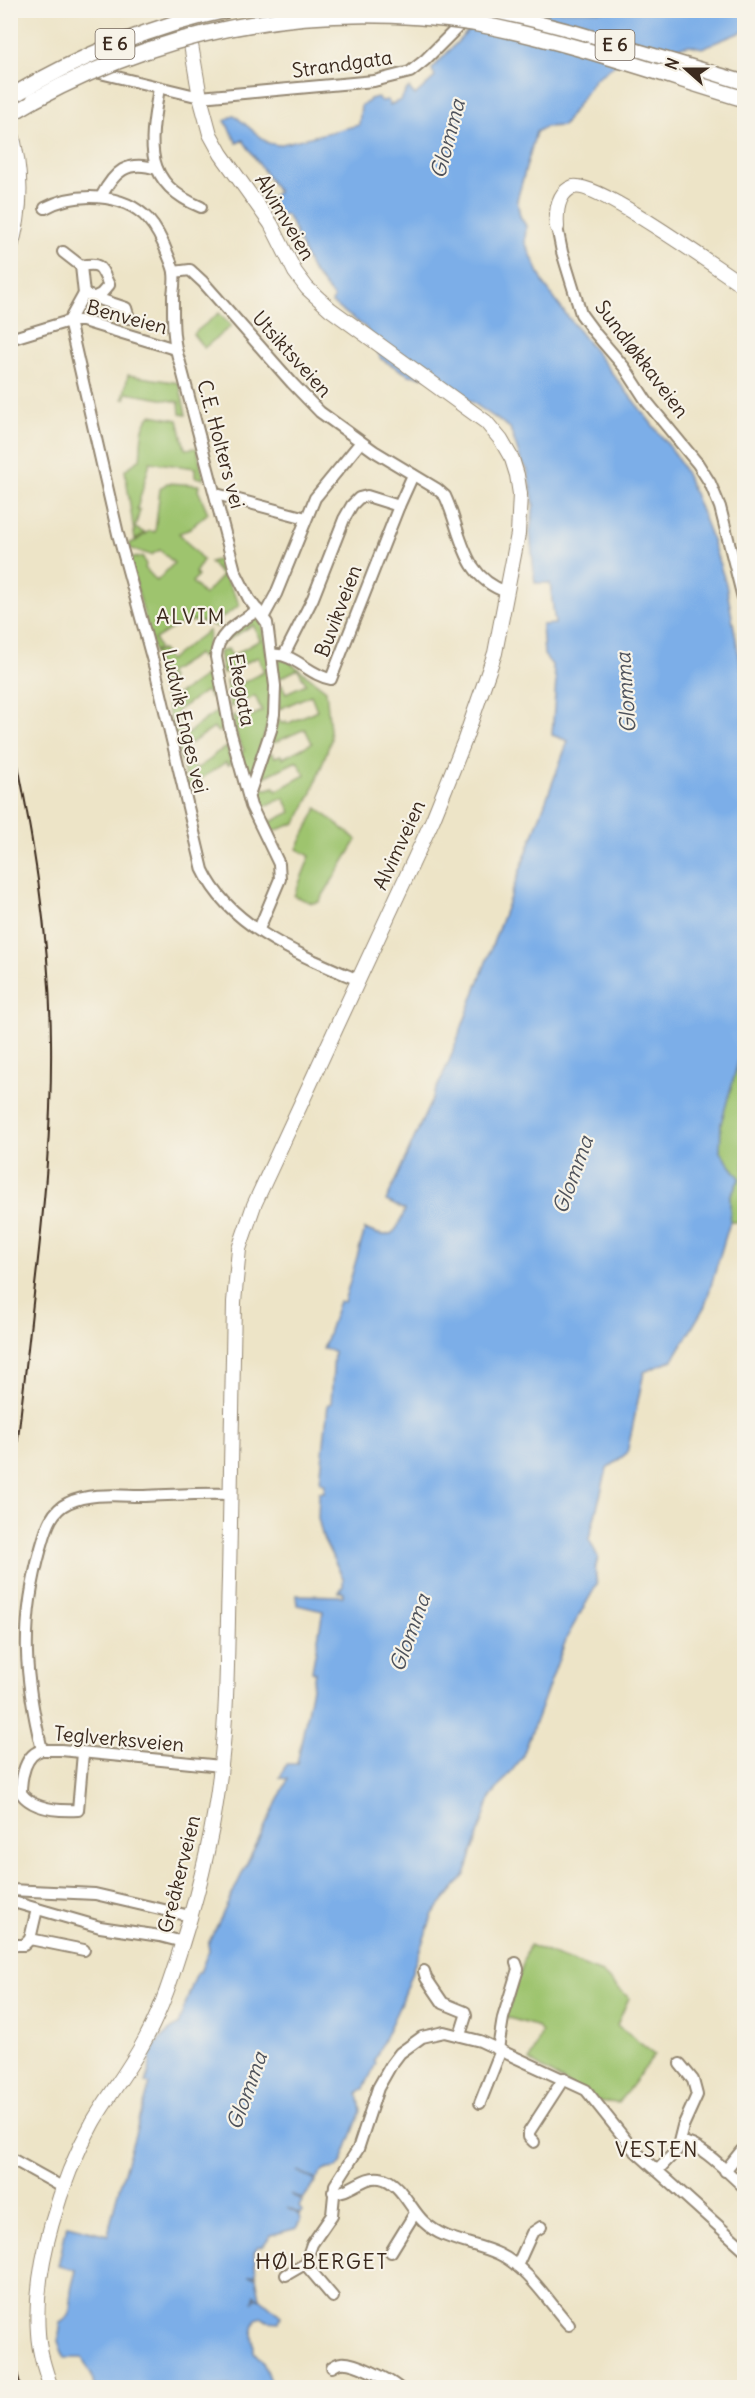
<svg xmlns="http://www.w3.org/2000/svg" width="755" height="2398" viewBox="0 0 755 2398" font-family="Delius,sans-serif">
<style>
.green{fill:#9ec46e;stroke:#6c7746;stroke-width:1.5}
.water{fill:#7caee8;stroke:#5c6c83;stroke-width:1.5}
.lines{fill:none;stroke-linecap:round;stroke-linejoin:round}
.minor-casing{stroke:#948772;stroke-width:14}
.major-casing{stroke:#948772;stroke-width:16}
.highway-casing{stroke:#948772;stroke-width:18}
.minor{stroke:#fff;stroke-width:10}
.major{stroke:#fff;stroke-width:14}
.highway{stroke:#fff;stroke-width:15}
.rail{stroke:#3b2a1e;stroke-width:2}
.highway-bridge-casing{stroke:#948772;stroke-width:18;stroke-linecap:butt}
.highway-bridge{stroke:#fff;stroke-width:15}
.labels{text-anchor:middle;stroke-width:4.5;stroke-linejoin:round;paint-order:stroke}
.shield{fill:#f7f3e8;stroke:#73665b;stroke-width:1.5}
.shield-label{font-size:18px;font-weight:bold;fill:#3b2a1e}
.street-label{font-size:20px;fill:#3b2a1e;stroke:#f7f3e8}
.water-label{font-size:21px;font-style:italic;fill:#4e525b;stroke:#f7f3e8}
.neighbourhood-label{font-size:21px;letter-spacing:1.5px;fill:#3b2a1e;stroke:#f7f3e8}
</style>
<rect width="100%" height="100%" fill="#f7f3e8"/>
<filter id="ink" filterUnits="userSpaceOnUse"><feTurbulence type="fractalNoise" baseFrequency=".0167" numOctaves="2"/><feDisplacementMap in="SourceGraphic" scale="12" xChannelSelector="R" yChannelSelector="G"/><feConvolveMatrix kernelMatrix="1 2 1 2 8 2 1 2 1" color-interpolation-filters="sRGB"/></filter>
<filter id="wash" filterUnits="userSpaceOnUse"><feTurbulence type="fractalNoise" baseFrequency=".008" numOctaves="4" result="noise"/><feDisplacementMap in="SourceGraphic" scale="24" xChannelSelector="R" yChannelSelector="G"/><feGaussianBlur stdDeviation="1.35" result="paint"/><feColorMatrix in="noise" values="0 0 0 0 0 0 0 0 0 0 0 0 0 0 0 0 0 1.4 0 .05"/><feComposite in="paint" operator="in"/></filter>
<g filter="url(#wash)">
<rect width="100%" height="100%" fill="#ede4c7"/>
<g class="green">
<path d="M219,313L231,326L204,348L193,334Z"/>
<path d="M128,375L179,383L186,415L180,414L179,402L127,393L125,399H123Z"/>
<path d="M151,415L178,420L185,449L197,448L204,479L195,477V468L150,462L137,509L140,510L135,528L145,533L135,540L125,470L140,459C142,445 139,426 151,415Z"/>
<path d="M167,483L199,485L198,490L208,513L188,530L179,533L203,560L195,573L198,576L192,582L204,595L222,576L210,562L225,558L227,581L240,605L219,620L221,624L217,627C190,614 178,625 155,639L159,648L154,652L129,558L143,557L146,565L145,568L157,581L174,563L160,550L151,555L129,548V543L136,541L149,531L155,532L160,489Z"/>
<path d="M255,618L261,621L271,678V715L250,777L246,776L241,753L244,750L238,739L232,716L235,715L237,719L241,718L242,721L262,711L255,696L230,707L226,680L229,685L233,684L235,687L264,672L258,657L223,673L219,652L228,649L232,656L260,640L253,625L222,643L227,636Z"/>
<path d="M209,630L207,656L201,658L198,654L168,673L171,678L168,683L162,686L154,653L162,650L169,660Z"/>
<path d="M281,659L291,663L326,690L331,740L311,795L296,823L271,832L267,831L262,818L264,817L266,821L270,820L271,822L291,812L284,798L258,809L256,797L257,788L268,789L274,787L276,791L305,775L297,761L260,779L268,754L272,753L275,757L281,755L283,758L312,743L305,729L271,744L278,718L282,724L286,721L287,724L317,710L311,695L279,709V688L282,685L286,693L306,684L298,669L278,679L277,664Z"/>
<path d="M213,663L215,670L210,674L214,695L210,697L206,691L177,711L179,720L171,724L163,687L165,686L169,698C186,692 194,682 209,674L208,667Z"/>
<path d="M219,711L222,730L218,732L214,728L185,747L187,755L180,759L172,725L180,723L188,734C192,729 213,713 219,711Z"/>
<path d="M227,747L231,764L228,765L226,762L189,787L190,795L181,760L188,758L196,769L211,759L216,753Z"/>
<path d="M317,808L357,840L319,902L312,903L294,896L310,856L297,849Z"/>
<path d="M744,1041V1222H730V1197L740,1178L720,1152L721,1123Z"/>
<path d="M529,1945L602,1973L629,1998L617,2025L655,2055L618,2103L595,2101L530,2061L542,2032L535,2026L506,2017Z"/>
</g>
<path class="water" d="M476,11H744V31L702,48L690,45L625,58L595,79L563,126L545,127L536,132L517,200L520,216L526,226L525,242L544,284L558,304L676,455L687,476L709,531L726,584L744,683V1041L721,1123L720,1152L740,1178L730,1196V1222L705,1306L673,1360L644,1372L627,1453L607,1469L589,1539L598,1557L595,1570L597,1584L567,1637L522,1758L490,1798L465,1875L433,1914L399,2007L374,2061L376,2063L364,2089L361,2090L358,2093L361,2111L341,2163L337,2168C326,2169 321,2170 316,2180L297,2171L316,2181L303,2199L290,2194L302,2201L299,2207L302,2211L300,2214L287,2208L300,2215L301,2221L297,2228L271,2235L262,2247L258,2246L254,2253L256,2275L249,2276L256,2277L260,2298L255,2297V2294L253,2303L255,2299H261L281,2316L279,2322L267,2321L261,2317L256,2319L253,2328L254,2352L263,2362L272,2387H94L92,2375L82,2358H64L58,2341L61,2323C72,2317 71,2306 71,2296C70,2288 75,2277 76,2270L58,2266L67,2225L108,2235L116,2199L150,2084L145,2082C151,2070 149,2070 150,2059C152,2044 166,2032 178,2025L197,1972H200L209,1950L208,1944L288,1779L280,1778L286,1764H297L315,1672L312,1671L323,1611L297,1605L296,1595L343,1596V1592H339L343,1586V1578L323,1538L318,1518L319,1492H324L325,1483L320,1482L328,1404H331L334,1351L323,1349L339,1301L344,1302L365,1229C391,1241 395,1236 405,1210L386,1201L450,1059L568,741L552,735L556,681L552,665L544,655L542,625L555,624L550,583H535L530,532L534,504L527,469L521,461L510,428L438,379L409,375L381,359L366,328L332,303L334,298L311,269L290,220L286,215L277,216L269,208L272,203L271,197L278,192L243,140L237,143L225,121L234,115L268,143L278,145L359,125L361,105L368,102L370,99L377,97L381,101L388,100L390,105L401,100L407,89L409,88L415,95L435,77L432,69L466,33L477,17Z"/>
</g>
<g filter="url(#ink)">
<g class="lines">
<g class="minor-casing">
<g id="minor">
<path d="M100,73L200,97L374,81L410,72L425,60L457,28L460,10"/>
<path d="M159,88C150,143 141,182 201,207"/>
<path d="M101,197C114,172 127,159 157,169"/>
<path d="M45,208C75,192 123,192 148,219C157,229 163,242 168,255C170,260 173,266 174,272C175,279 174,288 173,295C173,318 172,341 180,363L235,571L249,599L267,623L275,686L274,714L271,730L249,795"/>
<path d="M557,227L562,252L581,314L595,333L625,368L647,402L698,464L710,483L720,507L744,602"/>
<path d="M63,252L81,266"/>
<path d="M174,272L190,270L203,282L292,383L320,412L374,451L437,489L445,496C462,532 461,577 507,592"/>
<path d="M84,294L81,266C102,262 100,267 109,285L101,294L95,297"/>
<path d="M69,321L118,534L155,669L203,870C230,928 303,956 358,980"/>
<path d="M69,321L84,294L126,308L129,318"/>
<path d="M10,339L69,321H83L175,349"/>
<path d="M216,494L306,518"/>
<path d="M258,610C239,623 217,632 216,657L230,730L251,806L279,864L280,879L259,929"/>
<path d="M264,616L276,594L315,498L361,442"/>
<path d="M273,655C293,652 310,676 331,679L399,506L413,475"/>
<path d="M284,655L313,598L344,519L352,505L359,498L367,496L399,506"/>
<path d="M42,1750C25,1754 21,1777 21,1793C33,1810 59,1811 78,1810L83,1753"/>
<path d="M221,1766L61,1750H42C24,1676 20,1623 41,1548C46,1531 50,1511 68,1503C91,1492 120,1496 145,1496C174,1495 202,1493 231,1494"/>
<path d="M10,1890L95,1894L190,1916"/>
<path d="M10,1901L100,1927L160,1936L183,1942"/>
<path d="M30,1939L84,1950"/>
<path d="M10,1945H24L30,1939L37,1909"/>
<path d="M424,1971L426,1978L443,2003L465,2012L466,2016L460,2035"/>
<path d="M498,2049L503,2018L518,1969L516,1963"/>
<path d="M480,2103L501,2050"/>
<path d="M534,2142L529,2137V2132L564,2078"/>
<path d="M681,2142C701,2143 729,2174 744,2187"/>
<path d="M10,2158L64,2188"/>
<path d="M657,2171L677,2150L683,2126L697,2095L693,2080L680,2064"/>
<path d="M725,2171L741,2151"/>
<path d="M333,2192C350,2194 363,2175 380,2178C400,2181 410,2209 424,2222C445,2242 474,2242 499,2254C528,2268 548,2301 569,2325"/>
<path d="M391,2252L415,2213"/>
<path d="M305,2264L333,2297"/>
<path d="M517,2266L532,2233L541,2227"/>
<path d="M286,2275L305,2264L312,2244L332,2215L335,2185L358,2149L378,2088L391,2065L400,2053L422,2037L444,2032L480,2041L586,2090L633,2149L744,2249"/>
<path d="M332,2367C334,2366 338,2363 341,2363C354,2361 388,2379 399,2388"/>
</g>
</g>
<g class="major-casing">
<g id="major">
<path d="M10,127C22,168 23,210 10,250"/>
<path d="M557,227C556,213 557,193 573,187C596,180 718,269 744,286"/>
<path d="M51,2388C45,2370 39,2352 38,2333C33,2267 61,2179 93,2122C110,2093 132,2066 147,2036C163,2006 173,1973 183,1941C201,1884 215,1825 221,1765C228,1703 227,1640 229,1578C231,1486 233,1394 234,1302L239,1249L254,1205L433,819L464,742L495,653L518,534L520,494L517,475L512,459L501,440L486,422L330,309L307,288L295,272L271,224L221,154L210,134L200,97L185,10"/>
</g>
</g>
<g class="highway-casing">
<g id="highway">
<path d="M485,10L574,33L744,83"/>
<path d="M10,114L34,100"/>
</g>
</g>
<use href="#minor" class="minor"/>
<use href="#major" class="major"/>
<use href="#highway" class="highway"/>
<g class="rail">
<path d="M10,726C32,830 50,934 51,1041C52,1126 44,1210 34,1294C26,1366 18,1439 10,1511"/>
<path d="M10,2344L21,2388"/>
</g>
<g class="highway-bridge-casing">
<g id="highway-bridge">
<path d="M10,97C78,57 150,26 227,10"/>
<path d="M34,100C172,25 317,0 473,23C565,40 655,72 744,99"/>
</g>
</g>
<use href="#highway-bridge" class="highway-bridge"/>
</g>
</g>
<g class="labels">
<g class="shield">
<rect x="95.5" y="29" width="39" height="30" rx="4.5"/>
<rect x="595.5" y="30" width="39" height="30" rx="4.5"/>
</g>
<g class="shield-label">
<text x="115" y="50">E 6</text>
<text x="615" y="51">E 6</text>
</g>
<g class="street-label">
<text transform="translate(342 64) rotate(-8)" y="7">Strandgata</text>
<text transform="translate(285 217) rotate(59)" y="7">Alvimveien</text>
<text transform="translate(127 317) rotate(15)" y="7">Benveien</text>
<text transform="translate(292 354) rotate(48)" y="7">Utsiktsveien</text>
<text transform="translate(642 359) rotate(53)" y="7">Sundløkkaveien</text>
<text transform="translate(221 444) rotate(75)" y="7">C.E. Holters vei</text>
<text transform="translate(338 611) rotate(-69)" y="7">Buvikveien</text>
<text transform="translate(242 690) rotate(80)" y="7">Ekegata</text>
<text transform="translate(185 721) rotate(77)" y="7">Ludvik Enges vei</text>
<text transform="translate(399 845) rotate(-65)" y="7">Alvimveien</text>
<text transform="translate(119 1739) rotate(5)" y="7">Teglverksveien</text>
<text transform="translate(179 1874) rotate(-76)" y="7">Greåkerveien</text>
</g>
<g class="water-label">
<text transform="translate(448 139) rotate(-75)" y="7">Glomma</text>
<text transform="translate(626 693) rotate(-94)" y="7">Glomma</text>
<text transform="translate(573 1175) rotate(-70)" y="7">Glomma</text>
<text transform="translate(410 1633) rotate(-70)" y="7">Glomma</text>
<text transform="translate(247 2091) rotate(-70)" y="7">Glomma</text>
</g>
<g class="neighbourhood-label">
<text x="191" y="624">ALVIM</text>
<text x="657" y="2157">VESTEN</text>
<text x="322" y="2269">HØLBERGET</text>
</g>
</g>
<rect width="755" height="2398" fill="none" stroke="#f7f3e8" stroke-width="36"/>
<g transform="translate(686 69) rotate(291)" stroke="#f7f3e8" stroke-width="4.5" paint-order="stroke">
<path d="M0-4.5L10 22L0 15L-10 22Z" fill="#3b2a1e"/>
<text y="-9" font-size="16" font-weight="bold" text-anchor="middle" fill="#3b2a1e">N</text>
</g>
</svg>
